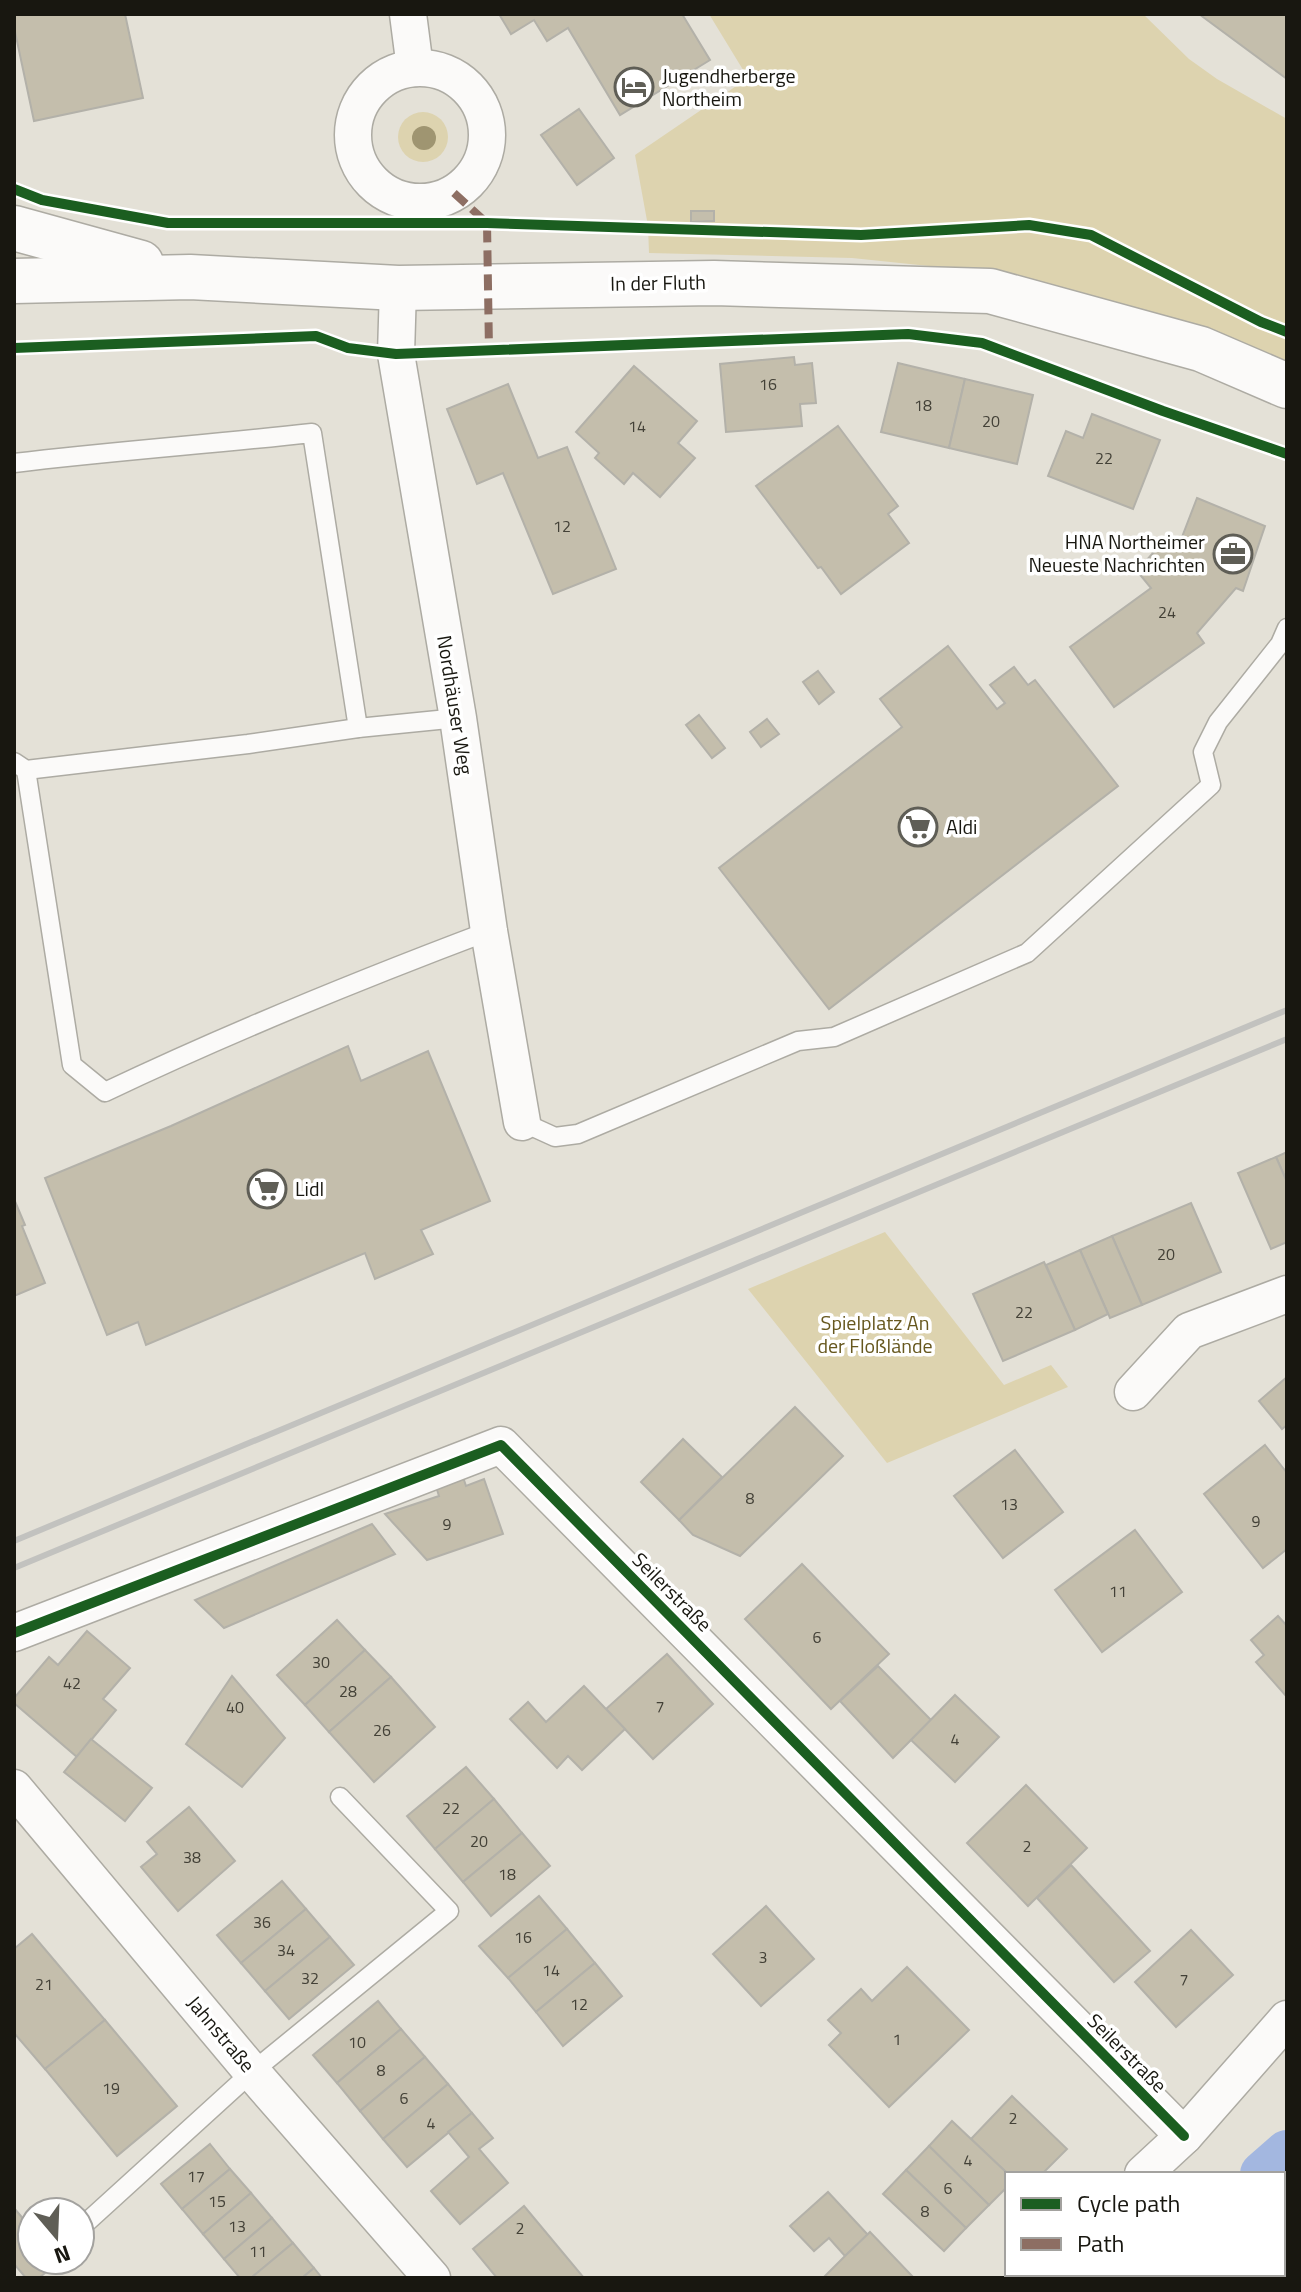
<svg xmlns="http://www.w3.org/2000/svg" width="1301" height="2292" viewBox="0 0 1301 2292" font-family="'Titillium Web',sans-serif">
<style>
.green{fill:#ddd3af}
.lines{fill:none;stroke-linecap:round;stroke-linejoin:round}
.canal{stroke:#a3b7e0;stroke-width:46}
.building{fill:#c4beac;stroke:#b3b1a9;stroke-width:2}
.lane-casing{stroke:#adaba3;stroke-width:21}
.street-casing{stroke:#adaba3;stroke-width:39}
.secondary-casing{stroke:#adaba3;stroke-width:47}
.lane{stroke:#fbfaf9;stroke-width:18}
.street{stroke:#fbfaf9;stroke-width:36}
.secondary{stroke:#fbfaf9;stroke-width:44}
.rail{stroke:#c2c2bf;stroke-width:6}
.quiet{stroke:#8d6e63;stroke-width:8;stroke-dasharray:16 8;stroke-linecap:butt}
.cycleway-casing{stroke:#fff;stroke-width:15}
.cycleway{stroke:#1b5e20;stroke-width:10}
.tree{fill:#9f9571}
.labels{text-anchor:middle;stroke-width:7;stroke-linejoin:round;paint-order:stroke}
.number-label{font-size:16px;fill:#434137}
.poi-label{font-size:20px;fill:#181710;stroke:#fff;text-anchor:start}
.street-label{font-size:20px;fill:#181710;stroke:#fff}
.park-label{font-size:20px;fill:#66571e;stroke:#fff}
</style>
<rect width="100%" height="100%" fill="#e4e1d7"/>
<g class="green">
<path d="M709,14H1143L1189,59L1217,79L1287,119V362L1006,274L852,258L649,253L648,226L635,155L748,78Z"/>
<circle cx="423" cy="137" r="25"/>
<path d="M885,1232L1004,1385L1051,1365L1068,1387L887,1463L748,1289Z"/>
</g>
<g class="lines">
<g class="canal">
<path d="M1263,2174L1287,2153"/>
<path d="M1148,2278L1152,2274"/>
</g>
</g>
<g class="building">
<path d="M14,14H125L143,98L34,121L14,27Z"/>
<path d="M499,14H682L710,60L620,115L568,28L547,41L534,20L511,34Z"/>
<path d="M1199,14H1287V79Z"/>
<path d="M579,109L614,158L577,185L541,135Z"/>
<path d="M691,211H714V221L691,222Z"/>
<path d="M794,357L795,365L812,363L816,403L800,404L802,426L726,432L720,364Z"/>
<path d="M898,363L965,379L949,448L881,432Z"/>
<path d="M634,366L697,421L678,443L695,458L660,497L633,473L624,484L595,458L599,453L576,432Z"/>
<path d="M965,379L1033,395L1017,464L949,448Z"/>
<path d="M508,384L538,458L567,447L616,569L553,594L503,473L477,484L447,409Z"/>
<path d="M1092,414L1160,440L1133,509L1048,476L1066,431L1083,438Z"/>
<path d="M838,426L898,506L888,514L909,543L841,594L821,567L818,568L756,486Z"/>
<path d="M1197,498L1265,526L1243,591L1236,588L1197,633L1204,643L1114,707L1070,647L1151,588L1137,571L1161,544L1177,550Z"/>
<path d="M948,646L997,709L1005,703L990,685L1014,667L1028,685L1035,680L1118,786L829,1009L719,868L902,727L880,699Z"/>
<path d="M818,671L834,692L819,704L803,682Z"/>
<path d="M699,715L725,748L712,758L686,725Z"/>
<path d="M767,719L779,734L761,747L750,732Z"/>
<path d="M348,1046L361,1081L428,1051L490,1201L421,1230L433,1254L375,1279L365,1253L146,1345L138,1322L107,1335L45,1178L171,1126Z"/>
<path d="M1287,1152V1182L1276,1157Z"/>
<path d="M1276,1157L1287,1182V1242L1271,1249L1238,1173Z"/>
<path d="M14,1199L25,1225L22,1226L45,1283L14,1296Z"/>
<path d="M1191,1203L1221,1272L1142,1305L1112,1236Z"/>
<path d="M1112,1236L1142,1305L1110,1318L1080,1250Z"/>
<path d="M1080,1250L1108,1314L1075,1330L1046,1265Z"/>
<path d="M1044,1262L1075,1330L1003,1361L973,1294Z"/>
<path d="M1287,1377V1425L1282,1429L1259,1401Z"/>
<path d="M795,1407L843,1456L740,1556L693,1535L679,1520Z"/>
<path d="M683,1439L722,1477L679,1520L641,1482Z"/>
<path d="M1265,1445L1287,1473V1549L1263,1568L1204,1494Z"/>
<path d="M1015,1450L1063,1512L1003,1558L954,1496Z"/>
<path d="M461,1471L466,1486L484,1479L503,1534L427,1560L385,1514L439,1496L434,1480Z"/>
<path d="M372,1524L395,1554L224,1628L195,1600Z"/>
<path d="M1135,1530L1182,1592L1102,1652L1055,1590Z"/>
<path d="M802,1564L889,1654L831,1709L745,1619Z"/>
<path d="M1278,1616L1287,1626V1697L1256,1662L1264,1655L1251,1640Z"/>
<path d="M337,1620L365,1650L305,1705L277,1675Z"/>
<path d="M87,1631L130,1668L103,1699L116,1710L77,1757L14,1703V1698L49,1657L58,1665Z"/>
<path d="M365,1650L391,1677L329,1732L305,1705Z"/>
<path d="M667,1654L713,1704L653,1759L606,1709Z"/>
<path d="M878,1666L931,1720L893,1758L840,1701Z"/>
<path d="M232,1676L285,1738L242,1787L186,1744Z"/>
<path d="M391,1677L435,1727L374,1782L329,1732Z"/>
<path d="M584,1686L625,1729L582,1770L568,1756L557,1768L510,1719L528,1702L546,1722Z"/>
<path d="M955,1695L999,1737L955,1782L911,1740Z"/>
<path d="M91,1739L152,1788L125,1821L64,1772Z"/>
<path d="M466,1767L494,1799L435,1849L407,1816Z"/>
<path d="M1026,1785L1087,1848L1028,1906L967,1843Z"/>
<path d="M494,1799L522,1833L463,1882L435,1849Z"/>
<path d="M189,1807L235,1861L178,1911L141,1867L157,1854L147,1842Z"/>
<path d="M522,1833L550,1866L491,1916L463,1882Z"/>
<path d="M1071,1865L1150,1951L1114,1982L1037,1898Z"/>
<path d="M282,1881L306,1909L241,1963L217,1935Z"/>
<path d="M539,1896L567,1929L508,1978L479,1946Z"/>
<path d="M766,1906L814,1959L761,2006L713,1954Z"/>
<path d="M306,1909L330,1937L265,1991L241,1963Z"/>
<path d="M567,1929L595,1963L536,2012L508,1978Z"/>
<path d="M1191,1930L1233,1975L1176,2027L1135,1982Z"/>
<path d="M32,1934L105,2020L45,2069L14,2033V1949Z"/>
<path d="M330,1937L354,1965L289,2019L265,1991Z"/>
<path d="M595,1963L622,1996L563,2046L536,2012Z"/>
<path d="M907,1967L969,2030L889,2107L829,2045L841,2033L828,2020L861,1989L872,2001Z"/>
<path d="M378,2001L401,2029L337,2083L313,2055Z"/>
<path d="M105,2020L177,2106L117,2156L45,2069Z"/>
<path d="M401,2029L425,2057L360,2111L337,2083Z"/>
<path d="M425,2057L448,2084L383,2139L360,2111Z"/>
<path d="M448,2084L472,2113L407,2167L383,2139Z"/>
<path d="M1012,2096L1067,2149L1042,2174H1008L971,2139Z"/>
<path d="M472,2113L493,2138L479,2149L508,2183L460,2224L431,2191L469,2157L448,2132Z"/>
<path d="M952,2121L1008,2174L1007,2187L989,2205L929,2146Z"/>
<path d="M210,2144L230,2169L182,2209L161,2184Z"/>
<path d="M929,2146L989,2205L966,2228L906,2170Z"/>
<path d="M230,2169L251,2193L203,2234L182,2209Z"/>
<path d="M906,2170L966,2228L944,2251L883,2194Z"/>
<path d="M828,2192L868,2235L845,2256L829,2238L814,2251L790,2226Z"/>
<path d="M251,2193L272,2218L224,2259L203,2234Z"/>
<path d="M524,2206L584,2278H497L473,2249Z"/>
<path d="M14,2208L32,2229V2260L59,2261L39,2278H26L14,2264Z"/>
<path d="M272,2218L293,2243L251,2278H240L224,2259Z"/>
<path d="M870,2232L914,2278H823L845,2256Z"/>
<path d="M293,2243L314,2268L302,2278H251Z"/>
<path d="M314,2268L322,2278H302Z"/>
</g>
<g class="lines">
<g class="lane-casing">
<g id="lane">
<path d="M14,463C113,451 213,444 312,433L358,728"/>
<path d="M14,762L26,770L248,744L358,728L458,718"/>
<path d="M26,770L72,1065L105,1092C231,1032 359,980 489,931"/>
<path d="M522,1122L555,1137L578,1134L798,1041L834,1037L1027,953L1211,785L1203,752L1218,722L1280,644L1287,628"/>
<path d="M87,2222L252,2072L449,1911L340,1797"/>
</g>
</g>
<g class="street-casing">
<g id="street">
<path d="M408,14L415,68"/>
<circle cx="420" cy="135" r="67"/>
<path d="M398,288L396,354L458,718L489,931L522,1122"/>
<path d="M1133,1392L1189,1331L1287,1294"/>
<path d="M14,1633L501,1445L1184,2136"/>
<path d="M14,1788L252,2072L432,2278"/>
<path d="M1143,2174L1184,2136L1287,2019"/>
<path d="M1033,2278L1037,2274"/>
</g>
</g>
<g class="secondary-casing">
<g id="secondary">
<path d="M14,228L141,263"/>
<path d="M14,281L190,277L398,288L714,283L990,291L1201,349L1287,386"/>
</g>
</g>
<use href="#lane" class="lane"/>
<use href="#street" class="street"/>
<use href="#secondary" class="secondary"/>
<g class="rail">
<path d="M14,1541L1287,1010"/>
<path d="M14,1568L1287,1039"/>
</g>
<path class="quiet" d="M454,193L487,223L489,351"/>
<g class="cycleway-casing">
<g id="cycleway">
<path d="M14,189L42,200L168,223H487L861,235L1029,225L1091,235L1261,322L1287,332"/>
<path d="M14,348L316,336L348,348L396,354L908,334L982,343L1163,411L1287,454"/>
<path d="M14,1633L501,1445L1184,2136"/>
</g>
</g>
<use href="#cycleway" class="cycleway"/>
</g>
<circle class="tree" cx="424" cy="138" r="12"/>
<defs>
<g id="hotel-ring" transform="scale(2)"><circle r="9.5" fill="#fff" stroke="#5f5e56" stroke-width="1.5"/><path d="M-6-4.5h1.5V1H6V5H4.5V3h-9V5H-6ZM-4 0a1.8 1.8 0 1 1 3.6 0ZM.5 0V-2.5h3Q6-2.5 6 0Z" fill="#5f5e56"/></g>
<g id="office-ring" transform="scale(2)"><circle r="9.5" fill="#fff" stroke="#5f5e56" stroke-width="1.5"/><path d="M-6-3h4V-5.5h4V-3h4V5H-6ZM-1-4.5V-3h2v-1.5ZM-6 0V1H6V0Z" fill="#5f5e56"/></g>
<g id="supermarket-ring" transform="scale(2)"><circle r="9.5" fill="#fff" stroke="#5f5e56" stroke-width="1.5"/><path d="M-6-5.5h2.5l.6 2H6L4.5 2H-2.5L-4.4-4H-6ZM-1.5 3.2a1.3 1.3 0 1 0 .1 0ZM3 3.2a1.3 1.3 0 1 0 .1 0Z" fill="#5f5e56"/></g>
</defs>
<g fill-rule="evenodd">
<use href="#hotel-ring" x="634" y="87"/>
<use href="#office-ring" x="1233" y="554"/>
<use href="#supermarket-ring" x="918" y="827"/>
<use href="#supermarket-ring" x="267" y="1189"/>
</g>
<g class="labels">
<g class="number-label">
<text x="768" y="390">16</text>
<text x="923" y="411">18</text>
<text x="991" y="427">20</text>
<text x="637" y="432">14</text>
<text x="1104" y="464">22</text>
<text x="562" y="532">12</text>
<text x="1167" y="618">24</text>
<text x="1166" y="1260">20</text>
<text x="1024" y="1318">22</text>
<text x="750" y="1504">8</text>
<text x="1009" y="1510">13</text>
<text x="1256" y="1527">9</text>
<text x="447" y="1530">9</text>
<text x="1118" y="1597">11</text>
<text x="817" y="1643">6</text>
<text x="321" y="1668">30</text>
<text x="72" y="1689">42</text>
<text x="348" y="1697">28</text>
<text x="660" y="1712">7</text>
<text x="235" y="1713">40</text>
<text x="382" y="1736">26</text>
<text x="955" y="1745">4</text>
<text x="451" y="1814">22</text>
<text x="479" y="1847">20</text>
<text x="1027" y="1852">2</text>
<text x="192" y="1863">38</text>
<text x="507" y="1880">18</text>
<text x="262" y="1928">36</text>
<text x="523" y="1943">16</text>
<text x="286" y="1956">34</text>
<text x="763" y="1963">3</text>
<text x="551" y="1976">14</text>
<text x="310" y="1984">32</text>
<text x="1184" y="1985">7</text>
<text x="44" y="1990">21</text>
<text x="579" y="2010">12</text>
<text x="897" y="2045">1</text>
<text x="357" y="2048">10</text>
<text x="381" y="2076">8</text>
<text x="111" y="2094">19</text>
<text x="404" y="2104">6</text>
<text x="1013" y="2124">2</text>
<text x="431" y="2129">4</text>
<text x="968" y="2166">4</text>
<text x="196" y="2182">17</text>
<text x="948" y="2194">6</text>
<text x="217" y="2207">15</text>
<text x="925" y="2217">8</text>
<text x="237" y="2232">13</text>
<text x="520" y="2234">2</text>
<text x="258" y="2257">11</text>
</g>
<g class="poi-label">
<text x="662" y="83">Jugendherberge<tspan x="662" dy="23">Northeim</tspan></text>
<text x="1205" y="549" text-anchor="end">HNA Northeimer<tspan x="1205" dy="23">Neueste Nachrichten</tspan></text>
<text x="946" y="834">Aldi</text>
<text x="295" y="1196">Lidl</text>
</g>
<g class="street-label">
<text transform="translate(658 283) rotate(-1)" y="7">In der Fluth</text>
<text transform="translate(455 705) rotate(81)" y="7">Nordhäuser Weg</text>
<text transform="translate(672 1592) rotate(45)" y="7">Seilerstraße</text>
<text transform="translate(221 2034) rotate(50)" y="7">Jahnstraße</text>
<text transform="translate(1127 2053) rotate(45)" y="7">Seilerstraße</text>
</g>
<g class="park-label">
<text x="875" y="1330">Spielplatz An<tspan x="875" dy="23">der Floßlände</tspan></text>
</g>
</g>
<rect width="1301" height="2292" fill="none" stroke="#181710" stroke-width="32"/>
<rect x="1005" y="2172" width="280" height="104" fill="#ffffff" stroke="#a3a29f" stroke-width="2"/>
<rect x="1021" y="2198" width="40" height="12" fill="#1b5e20" stroke="#a3a29f" stroke-width="2"/>
<text x="1077" y="2212" font-size="24" fill="#181710">Cycle path</text>
<rect x="1021" y="2238" width="40" height="12" fill="#8d6e63" stroke="#a3a29f" stroke-width="2"/>
<text x="1077" y="2252" font-size="24" fill="#181710">Path</text>
<g transform="translate(56 2236) rotate(161)"><circle r="38" fill="#ffffff" stroke="#a3a29f" stroke-width="2"/>
<path d="M0-6L14 30L0 20L-14 30Z" fill="#5f5e56"/>
<text y="-12" font-size="22" font-weight="bold" text-anchor="middle" fill="#181710">N</text>
</g>
</svg>
